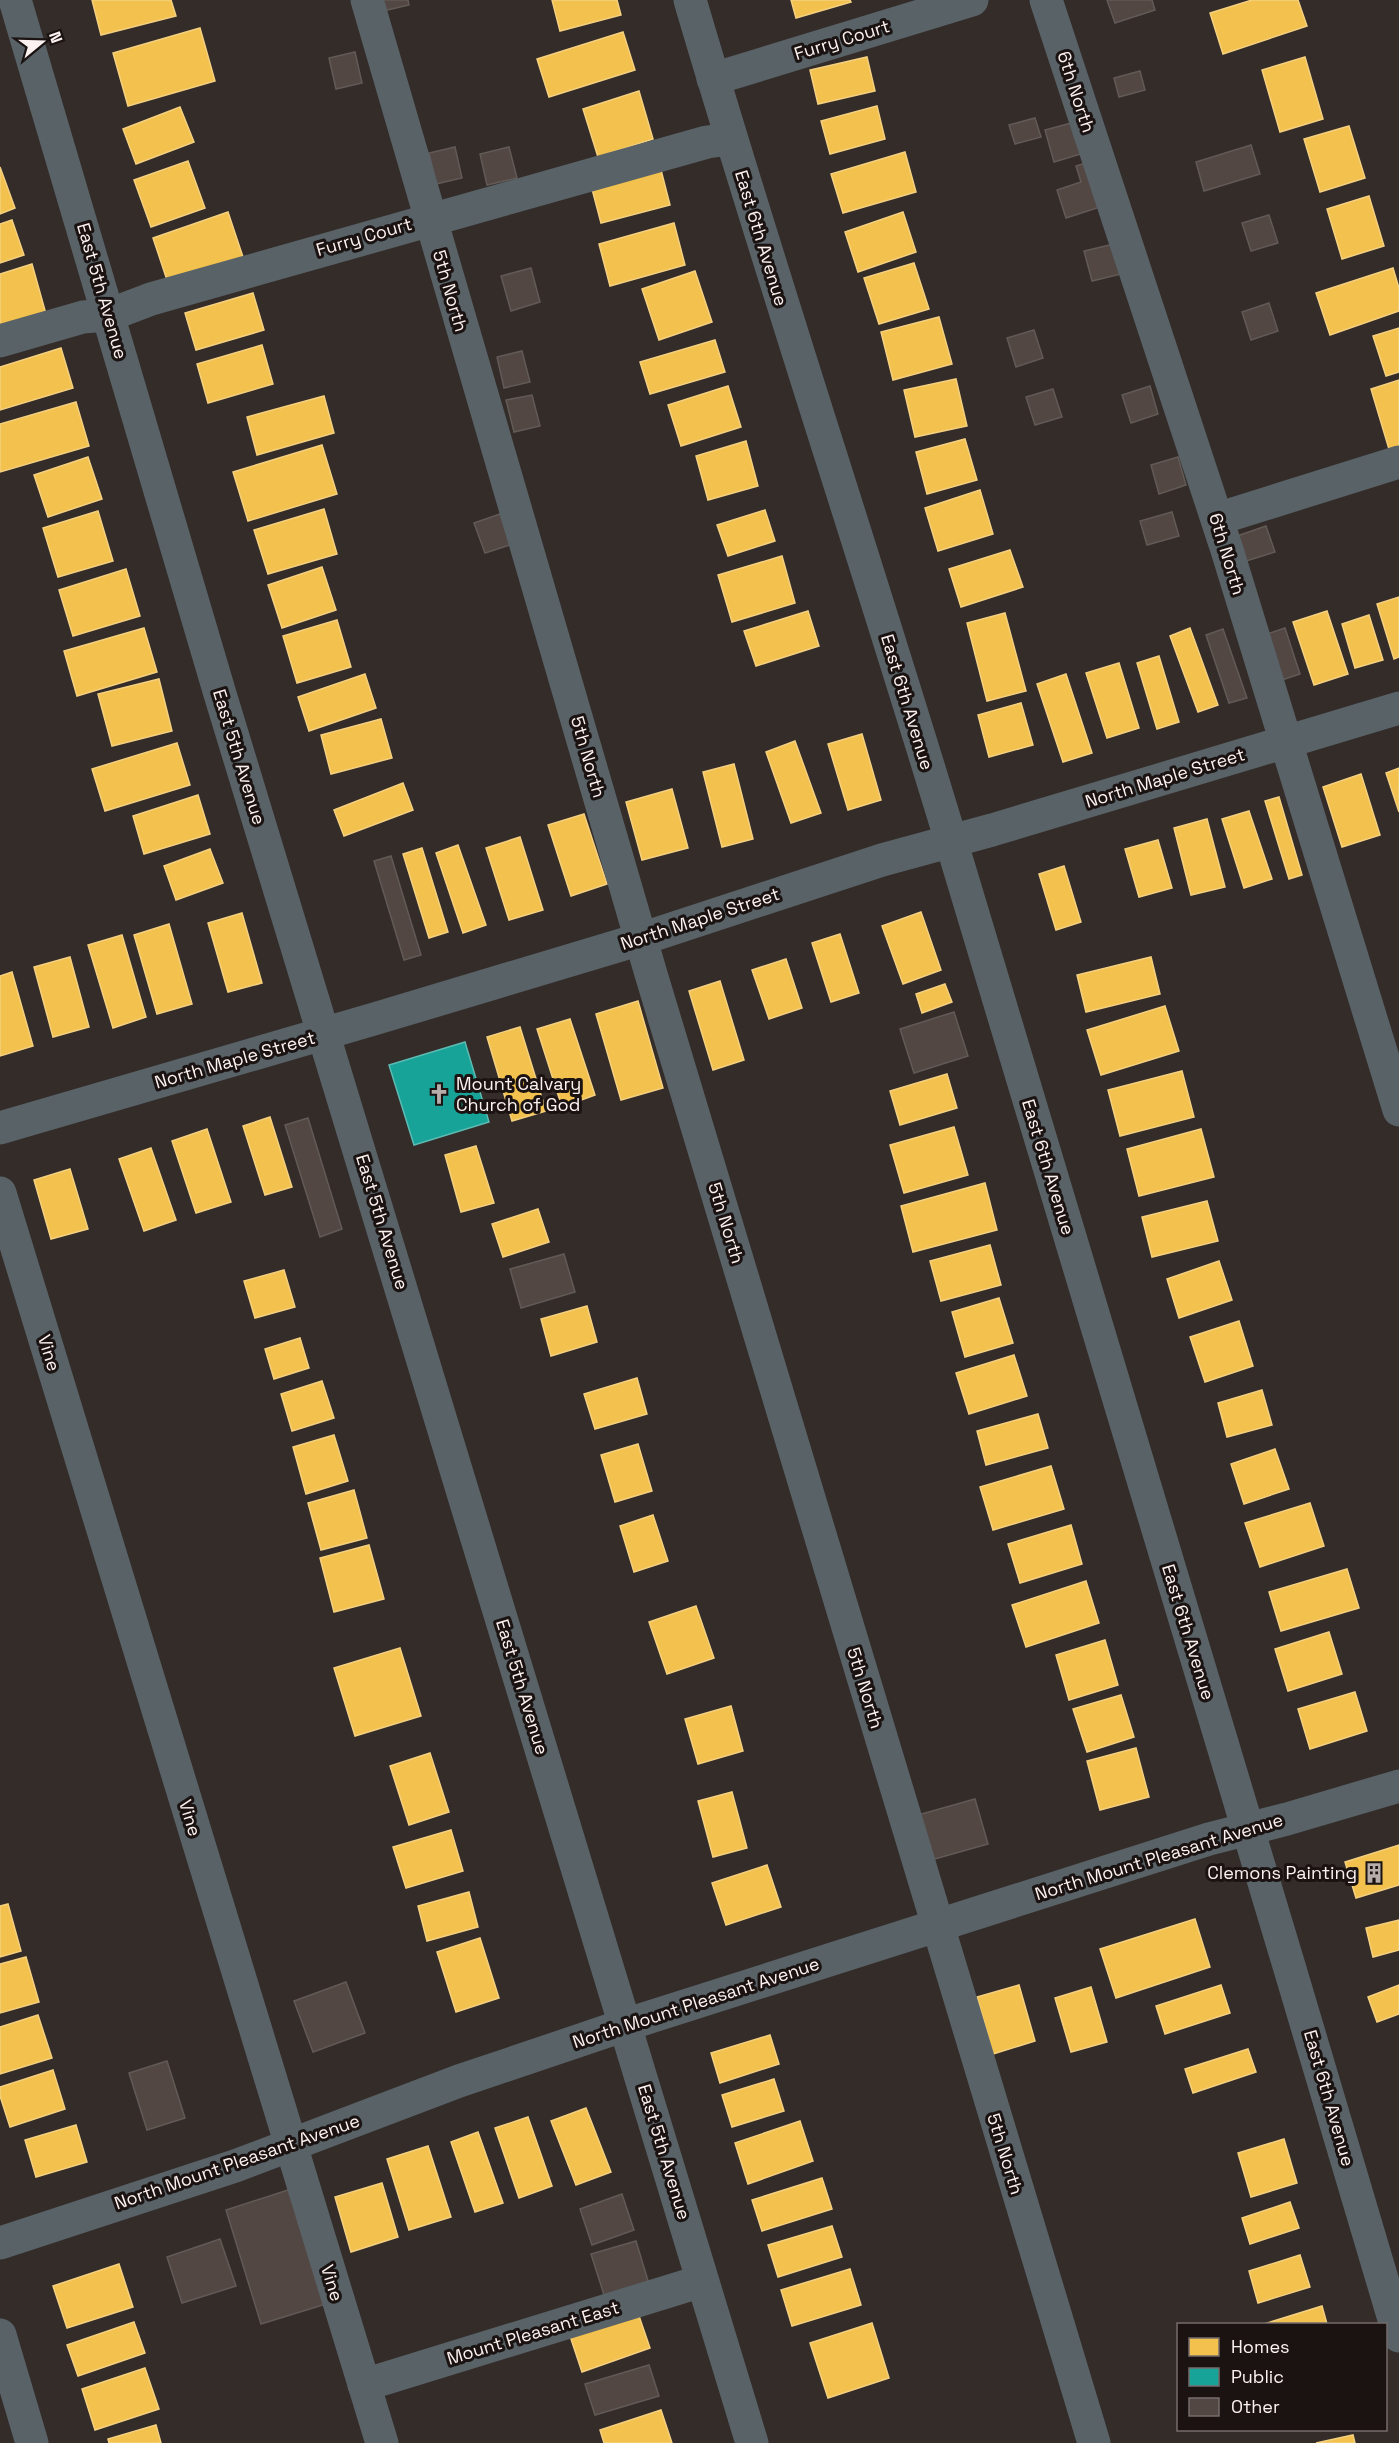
<svg xmlns="http://www.w3.org/2000/svg" width="1399" height="2443" viewBox="0 0 1399 2443" font-family="'Space Grotesk',sans-serif">
<style>
.homes{fill:#f2c14e;stroke:#f5d07f;stroke-width:1.5}
.public{fill:#17a398;stroke:#5cbbb2;stroke-width:1.5}
.building{fill:#534744;stroke:#615a57;stroke-width:1.5}
.lines{fill:none;stroke-linecap:round;stroke-linejoin:round}
.minor{stroke:#586267;stroke-width:33}
.labels{text-anchor:middle;stroke-width:6;stroke-linejoin:round;paint-order:stroke}
.street-label{font-size:18px;fill:#fdf2f0;stroke:#1a1312}
.poi-label{font-size:18px;fill:#fdf2f0;stroke:#1a1312;text-anchor:start}
</style>
<rect width="100%" height="100%" fill="#342c29"/>
<g class="homes">
<path d="M92,0H171L176,16L101,35Z"/>
<path d="M552,0H617L621,15L560,31Z"/>
<path d="M791,0H850L851,2L796,18Z"/>
<path d="M1252,0H1298L1307,26L1223,54L1210,13Z"/>
<path d="M200,28L215,81L128,106L113,53Z"/>
<path d="M623,32L635,70L549,97L537,59Z"/>
<path d="M867,57L875,91L818,104L810,70Z"/>
<path d="M1305,57L1323,119L1280,132L1262,70Z"/>
<path d="M639,91L653,139L598,157L583,109Z"/>
<path d="M877,106L885,139L830,154L821,121Z"/>
<path d="M180,107L194,142L136,164L123,129Z"/>
<path d="M1349,126L1365,178L1320,192L1304,139Z"/>
<path d="M905,152L916,192L843,213L831,174Z"/>
<path d="M188,161L205,208L151,227L134,180Z"/>
<path d="M0,167L15,208L0,214Z"/>
<path d="M661,170L670,205L601,223L592,189Z"/>
<path d="M1369,196L1384,246L1342,259L1327,209Z"/>
<path d="M228,212L244,260L169,286L153,238Z"/>
<path d="M903,212L916,252L858,272L845,232Z"/>
<path d="M12,220L24,255L0,263V224Z"/>
<path d="M674,223L685,265L610,286L599,244Z"/>
<path d="M914,263L929,309L879,324L864,278Z"/>
<path d="M32,264L46,314L0,328V274Z"/>
<path d="M1393,268L1399,288V311L1330,335L1316,293Z"/>
<path d="M695,271L712,322L659,340L642,289Z"/>
<path d="M253,293L264,330L196,350L185,313Z"/>
<path d="M939,317L952,364L893,380L881,332Z"/>
<path d="M1399,328V372L1386,376L1373,336Z"/>
<path d="M715,340L725,372L650,394L640,362Z"/>
<path d="M262,345L273,384L208,403L197,364Z"/>
<path d="M61,348L73,388L0,410V367Z"/>
<path d="M956,379L967,426L915,437L904,390Z"/>
<path d="M1399,380V446L1389,449L1371,389Z"/>
<path d="M728,386L741,427L681,446L668,405Z"/>
<path d="M324,396L334,433L257,455L247,417Z"/>
<path d="M76,402L89,446L0,472V424Z"/>
<path d="M965,439L977,480L927,494L916,452Z"/>
<path d="M746,441L758,486L708,500L696,456Z"/>
<path d="M322,445L337,494L248,521L233,472Z"/>
<path d="M88,457L102,499L48,517L34,475Z"/>
<path d="M980,490L993,534L938,551L925,508Z"/>
<path d="M324,509L337,554L268,574L254,530Z"/>
<path d="M765,510L775,541L728,556L717,525Z"/>
<path d="M98,511L113,561L58,577L43,528Z"/>
<path d="M1010,550L1023,587L961,607L949,569Z"/>
<path d="M782,556L795,603L732,622L718,575Z"/>
<path d="M322,567L336,610L282,628L268,585Z"/>
<path d="M126,569L140,616L73,636L59,590Z"/>
<path d="M1399,597V657L1394,659L1377,604Z"/>
<path d="M808,611L819,646L756,666L744,631Z"/>
<path d="M1327,611L1348,674L1314,685L1293,622Z"/>
<path d="M1005,613L1026,691L987,701L967,623Z"/>
<path d="M1369,615L1383,660L1355,668L1342,624Z"/>
<path d="M337,620L351,667L297,683L283,636Z"/>
<path d="M144,628L157,672L77,696L64,651Z"/>
<path d="M1190,628L1218,705L1198,712L1170,636Z"/>
<path d="M1159,656L1179,722L1157,729L1137,663Z"/>
<path d="M1119,663L1139,728L1107,738L1086,673Z"/>
<path d="M365,674L376,708L309,731L298,697Z"/>
<path d="M1066,674L1092,753L1063,762L1037,684Z"/>
<path d="M159,679L172,731L112,746L98,694Z"/>
<path d="M1021,703L1033,745L989,757L978,715Z"/>
<path d="M381,719L392,758L331,774L321,735Z"/>
<path d="M862,734L881,800L848,810L828,744Z"/>
<path d="M795,741L821,813L791,823L766,752Z"/>
<path d="M177,743L190,785L105,811L92,769Z"/>
<path d="M734,764L753,839L722,847L703,772Z"/>
<path d="M1399,768V812L1386,773Z"/>
<path d="M1361,774L1380,835L1342,847L1323,787Z"/>
<path d="M403,783L413,810L344,836L334,810Z"/>
<path d="M672,789L688,848L642,860L626,802Z"/>
<path d="M198,795L210,834L144,854L133,816Z"/>
<path d="M1279,797L1302,875L1289,879L1265,801Z"/>
<path d="M1249,811L1272,879L1244,888L1222,819Z"/>
<path d="M584,814L607,884L571,896L548,825Z"/>
<path d="M1207,819L1225,887L1191,895L1174,828Z"/>
<path d="M520,837L543,910L509,920L486,848Z"/>
<path d="M1158,840L1172,888L1139,897L1125,849Z"/>
<path d="M458,845L486,925L463,933L436,853Z"/>
<path d="M422,848L448,932L429,938L403,854Z"/>
<path d="M210,849L223,883L176,900L164,866Z"/>
<path d="M1064,866L1081,922L1056,930L1039,874Z"/>
<path d="M921,912L941,970L903,984L882,926Z"/>
<path d="M242,913L262,983L228,992L208,923Z"/>
<path d="M169,924L192,1004L157,1014L134,935Z"/>
<path d="M840,934L859,993L831,1002L812,943Z"/>
<path d="M122,935L146,1017L113,1028L88,945Z"/>
<path d="M70,957L89,1027L53,1037L34,967Z"/>
<path d="M1151,957L1160,994L1086,1012L1077,975Z"/>
<path d="M786,959L802,1008L769,1019L752,970Z"/>
<path d="M12,972L33,1046L0,1056V976Z"/>
<path d="M720,981L744,1060L713,1070L689,991Z"/>
<path d="M945,984L952,1002L922,1013L916,994Z"/>
<path d="M638,1001L663,1088L621,1100L596,1014Z"/>
<path d="M1165,1006L1179,1051L1101,1075L1087,1030Z"/>
<path d="M570,1019L595,1095L562,1107L537,1029Z"/>
<path d="M520,1027L546,1111L512,1121L487,1037Z"/>
<path d="M1182,1071L1194,1117L1120,1136L1108,1090Z"/>
<path d="M947,1074L957,1108L900,1125L890,1091Z"/>
<path d="M270,1117L292,1187L265,1195L243,1126Z"/>
<path d="M954,1127L968,1175L904,1193L890,1145Z"/>
<path d="M207,1129L231,1202L196,1213L172,1141Z"/>
<path d="M1201,1129L1214,1177L1139,1196L1127,1149Z"/>
<path d="M476,1146L494,1203L461,1212L445,1155Z"/>
<path d="M151,1148L176,1220L144,1231L119,1159Z"/>
<path d="M70,1169L88,1229L51,1239L34,1180Z"/>
<path d="M985,1183L997,1230L913,1252L901,1206Z"/>
<path d="M1207,1201L1218,1241L1152,1257L1142,1217Z"/>
<path d="M538,1209L549,1242L503,1257L492,1224Z"/>
<path d="M990,1245L1001,1285L941,1301L930,1261Z"/>
<path d="M1219,1261L1232,1300L1179,1318L1167,1279Z"/>
<path d="M284,1270L295,1307L255,1318L244,1281Z"/>
<path d="M999,1298L1013,1343L965,1357L952,1312Z"/>
<path d="M587,1306L597,1342L551,1356L541,1319Z"/>
<path d="M1239,1321L1253,1366L1205,1382L1190,1337Z"/>
<path d="M300,1338L309,1368L274,1379L265,1349Z"/>
<path d="M1014,1355L1027,1396L969,1414L956,1373Z"/>
<path d="M637,1378L647,1414L595,1429L584,1394Z"/>
<path d="M322,1381L334,1418L292,1431L281,1394Z"/>
<path d="M1262,1390L1272,1425L1227,1437L1218,1403Z"/>
<path d="M1038,1414L1048,1448L986,1465L977,1431Z"/>
<path d="M334,1435L348,1481L306,1494L293,1447Z"/>
<path d="M638,1444L652,1491L615,1502L601,1455Z"/>
<path d="M1275,1449L1289,1489L1244,1504L1231,1464Z"/>
<path d="M1051,1466L1064,1509L993,1530L980,1487Z"/>
<path d="M354,1490L367,1538L321,1550L308,1503Z"/>
<path d="M1310,1503L1324,1546L1260,1567L1245,1523Z"/>
<path d="M653,1515L668,1561L634,1572L620,1526Z"/>
<path d="M1071,1525L1082,1564L1020,1583L1008,1544Z"/>
<path d="M369,1545L384,1599L334,1612L320,1558Z"/>
<path d="M1347,1569L1359,1608L1281,1631L1269,1592Z"/>
<path d="M1086,1581L1099,1623L1026,1647L1012,1605Z"/>
<path d="M696,1606L714,1658L667,1674L649,1622Z"/>
<path d="M1329,1632L1342,1674L1288,1691L1275,1649Z"/>
<path d="M1105,1640L1118,1685L1069,1700L1056,1655Z"/>
<path d="M400,1648L421,1716L355,1736L334,1668Z"/>
<path d="M1355,1692L1367,1731L1310,1749L1298,1709Z"/>
<path d="M1121,1695L1134,1737L1087,1752L1073,1709Z"/>
<path d="M731,1706L743,1751L698,1764L685,1719Z"/>
<path d="M1136,1748L1149,1797L1100,1810L1087,1761Z"/>
<path d="M430,1753L449,1812L409,1825L390,1766Z"/>
<path d="M732,1792L747,1848L713,1857L698,1801Z"/>
<path d="M451,1830L463,1871L406,1888L393,1847Z"/>
<path d="M1399,1845V1885L1356,1898L1345,1862Z"/>
<path d="M767,1865L781,1907L726,1925L712,1883Z"/>
<path d="M469,1892L478,1927L427,1941L418,1906Z"/>
<path d="M8,1904L21,1951L0,1957V1906Z"/>
<path d="M1195,1919L1210,1967L1116,1998L1100,1949Z"/>
<path d="M1399,1920V1950L1373,1957L1366,1928Z"/>
<path d="M480,1938L499,1998L456,2012L437,1952Z"/>
<path d="M26,1957L39,2002L0,2013V1964Z"/>
<path d="M1019,1985L1035,2041L993,2054L977,1997Z"/>
<path d="M1221,1985L1230,2013L1165,2034L1156,2006Z"/>
<path d="M1399,1985V2014L1377,2022L1368,1997Z"/>
<path d="M1091,1987L1107,2042L1071,2052L1055,1998Z"/>
<path d="M38,2015L52,2058L0,2074V2027Z"/>
<path d="M770,2035L779,2064L720,2083L711,2053Z"/>
<path d="M1248,2049L1256,2072L1193,2093L1185,2069Z"/>
<path d="M53,2070L65,2109L10,2127L0,2096V2087Z"/>
<path d="M774,2079L784,2111L732,2127L722,2095Z"/>
<path d="M586,2108L611,2172L576,2185L551,2121Z"/>
<path d="M528,2117L552,2186L519,2198L495,2128Z"/>
<path d="M800,2121L813,2161L748,2184L735,2143Z"/>
<path d="M76,2125L87,2162L36,2177L25,2140Z"/>
<path d="M478,2132L503,2203L475,2212L451,2142Z"/>
<path d="M1284,2139L1297,2183L1251,2197L1238,2153Z"/>
<path d="M428,2146L451,2217L409,2230L387,2159Z"/>
<path d="M822,2178L832,2209L762,2231L752,2200Z"/>
<path d="M382,2183L398,2237L351,2252L335,2197Z"/>
<path d="M1290,2202L1299,2228L1250,2244L1242,2218Z"/>
<path d="M832,2226L842,2257L778,2277L768,2245Z"/>
<path d="M1300,2255L1310,2287L1258,2303L1249,2271Z"/>
<path d="M119,2264L133,2307L67,2328L53,2286Z"/>
<path d="M850,2269L861,2305L792,2326L781,2290Z"/>
<path d="M1322,2306L1327,2324H1264Z"/>
<path d="M638,2313L650,2348L582,2372L570,2336Z"/>
<path d="M134,2322L145,2353L78,2376L67,2345Z"/>
<path d="M872,2323L889,2378L828,2398L810,2343Z"/>
<path d="M145,2368L159,2409L95,2430L82,2389Z"/>
<path d="M661,2410L672,2443H604L600,2430Z"/>
<path d="M156,2425L161,2443H109L108,2439Z"/>
<path d="M1353,2435L1355,2443H1316Z"/>
</g>
<path class="public" d="M465,1042L489,1122L414,1145L389,1065Z"/>
<g class="building">
<path d="M381,0H408L409,5L383,11Z"/>
<path d="M1107,0H1152L1155,10L1115,23Z"/>
<path d="M355,52L362,83L336,89L329,58Z"/>
<path d="M1140,71L1145,90L1119,97L1114,78Z"/>
<path d="M1035,118L1041,137L1015,144L1009,125Z"/>
<path d="M1075,122L1084,153L1054,162L1045,130Z"/>
<path d="M1251,145L1260,174L1204,191L1196,162Z"/>
<path d="M455,147L462,178L436,184L429,153Z"/>
<path d="M509,147L517,178L487,185L480,154Z"/>
<path d="M1089,162L1103,206L1066,218L1057,190L1081,182L1076,166Z"/>
<path d="M1269,215L1278,243L1251,251L1242,223Z"/>
<path d="M1114,244L1121,274L1092,281L1084,251Z"/>
<path d="M531,268L540,302L511,311L501,276Z"/>
<path d="M1269,303L1278,331L1251,340L1242,312Z"/>
<path d="M1034,330L1043,358L1016,367L1007,338Z"/>
<path d="M522,351L530,382L504,388L497,357Z"/>
<path d="M1150,386L1158,414L1131,423L1122,395Z"/>
<path d="M1053,389L1062,417L1035,425L1026,397Z"/>
<path d="M532,395L540,426L514,432L506,400Z"/>
<path d="M1178,457L1186,485L1159,494L1151,465Z"/>
<path d="M1172,512L1179,536L1147,545L1140,521Z"/>
<path d="M500,514L510,545L485,553L474,523Z"/>
<path d="M1266,526L1275,552L1246,561L1237,536Z"/>
<path d="M1285,628L1300,674L1270,684L1255,638Z"/>
<path d="M1223,629L1247,698L1229,703L1206,635Z"/>
<path d="M391,856L421,955L404,960L374,861Z"/>
<path d="M954,1012L968,1056L914,1073L900,1029Z"/>
<path d="M308,1118L342,1229L320,1237L285,1125Z"/>
<path d="M564,1254L575,1292L521,1308L510,1269Z"/>
<path d="M975,1799L988,1844L931,1860L918,1815Z"/>
<path d="M346,1982L365,2033L313,2052L294,2001Z"/>
<path d="M167,2061L185,2118L147,2130L129,2073Z"/>
<path d="M291,2189L326,2304L261,2324L226,2210Z"/>
<path d="M622,2194L634,2230L592,2245L580,2209Z"/>
<path d="M220,2239L236,2286L182,2303L167,2257Z"/>
<path d="M636,2241L649,2284L605,2298L591,2254Z"/>
<path d="M649,2365L659,2396L595,2415L585,2384Z"/>
</g>
<g class="lines">
<g class="minor">
<path d="M15,0L220,694L752,2443"/>
<path d="M367,0L651,974L1094,2443"/>
<path d="M690,0C773,283 867,562 952,844C1101,1341 1252,1838 1399,2336"/>
<path d="M1046,0L1227,550L1399,1110"/>
<path d="M713,79L972,0"/>
<path d="M0,341L83,317L109,315L151,299L707,142L730,139"/>
<path d="M1217,519L1399,462"/>
<path d="M0,1128L374,1019L641,939L882,860L992,830L1399,708"/>
<path d="M0,1193L382,2443"/>
<path d="M0,2243L235,2166L459,2081L625,2025L1209,1839L1287,1819L1399,1786"/>
<path d="M0,2335L32,2443"/>
<path d="M364,2385L702,2281"/>
</g>
</g>
<defs>
<g id="church-bare" transform="scale(1.62)"><path d="M-1.2-6h2.4v3.5h3.3v2.4h-3.3V6h-2.4V-.1h-3.3v-2.4h3.3Z" fill="#b7adaa" stroke="#1a1312" stroke-width="2.5" paint-order="stroke"/></g>
<g id="building-bare" transform="scale(1.62)"><path d="M-4-6H4V6H1V3H-1V6H-4ZM-2.5-4.3h1.7v1.8h-1.7ZM.8-4.3h1.7v1.8H.8ZM-2.5-1h1.7V.8h-1.7ZM.8-1h1.7V.8H.8Z" fill="#b7adaa" stroke="#1a1312" stroke-width="2.5" paint-order="stroke"/></g>
</defs>
<g fill-rule="evenodd">
<use href="#church-bare" x="439" y="1094"/>
<use href="#building-bare" x="1374" y="1873"/>
</g>
<g class="labels">
<g class="street-label">
<text transform="translate(842 40) rotate(-17)" y="6">Furry Court</text>
<text transform="translate(1076 92) rotate(72)" y="6">6th North</text>
<text transform="translate(364 237) rotate(-16)" y="6">Furry Court</text>
<text transform="translate(761 238) rotate(73)" y="6">East 6th Avenue</text>
<text transform="translate(102 291) rotate(74)" y="6">East 5th Avenue</text>
<text transform="translate(450 291) rotate(74)" y="6">5th North</text>
<text transform="translate(1227 554) rotate(73)" y="6">6th North</text>
<text transform="translate(907 702) rotate(73)" y="6">East 6th Avenue</text>
<text transform="translate(239 757) rotate(73)" y="6">East 5th Avenue</text>
<text transform="translate(588 757) rotate(74)" y="6">5th North</text>
<text transform="translate(1165 778) rotate(-17)" y="6">North Maple Street</text>
<text transform="translate(700 919) rotate(-18)" y="6">North Maple Street</text>
<text transform="translate(235 1060) rotate(-16)" y="6">North Maple Street</text>
<text transform="translate(1048 1167) rotate(73)" y="6">East 6th Avenue</text>
<text transform="translate(382 1222) rotate(73)" y="6">East 5th Avenue</text>
<text transform="translate(726 1223) rotate(73)" y="6">5th North</text>
<text transform="translate(49 1353) rotate(73)" y="6">Vine</text>
<text transform="translate(1188 1632) rotate(73)" y="6">East 6th Avenue</text>
<text transform="translate(522 1687) rotate(73)" y="6">East 5th Avenue</text>
<text transform="translate(865 1688) rotate(73)" y="6">5th North</text>
<text transform="translate(190 1818) rotate(73)" y="6">Vine</text>
<text transform="translate(1159 1857) rotate(-17)" y="6">North Mount Pleasant Avenue</text>
<text transform="translate(696 2003) rotate(-18)" y="6">North Mount Pleasant Avenue</text>
<text transform="translate(1329 2098) rotate(74)" y="6">East 6th Avenue</text>
<text transform="translate(664 2152) rotate(73)" y="6">East 5th Avenue</text>
<text transform="translate(1005 2154) rotate(73)" y="6">5th North</text>
<text transform="translate(237 2162) rotate(-19)" y="6">North Mount Pleasant Avenue</text>
<text transform="translate(332 2283) rotate(73)" y="6">Vine</text>
<text transform="translate(533 2333) rotate(-17)" y="6">Mount Pleasant East</text>
</g>
<g class="poi-label">
<text x="456" y="1090">Mount Calvary<tspan x="456" dy="21">Church of God</tspan></text>
<text x="1357" y="1879" text-anchor="end">Clemons Painting</text>
</g>
</g>
<rect x="1177" y="2323" width="210" height="108" fill="#1a1312" stroke="#756c6b" stroke-width="1.5"/>
<rect x="1189" y="2338" width="30" height="18" fill="#f2c14e" stroke="#756c6b" stroke-width="1.5"/>
<text x="1231" y="2353" font-size="18" fill="#fdf2f0">Homes</text>
<rect x="1189" y="2368" width="30" height="18" fill="#17a398" stroke="#756c6b" stroke-width="1.5"/>
<text x="1231" y="2383" font-size="18" fill="#fdf2f0">Public</text>
<rect x="1189" y="2398" width="30" height="18" fill="#534744" stroke="#756c6b" stroke-width="1.5"/>
<text x="1231" y="2413" font-size="18" fill="#fdf2f0">Other</text>
<g transform="translate(42 42) rotate(71)" stroke="#1a1312" stroke-width="4.5" paint-order="stroke">
<path d="M0-4.5L10 22L0 15L-10 22Z" fill="#fdf2f0"/>
<text y="-9" font-size="16" font-weight="bold" text-anchor="middle" fill="#fdf2f0">N</text>
</g>
</svg>
